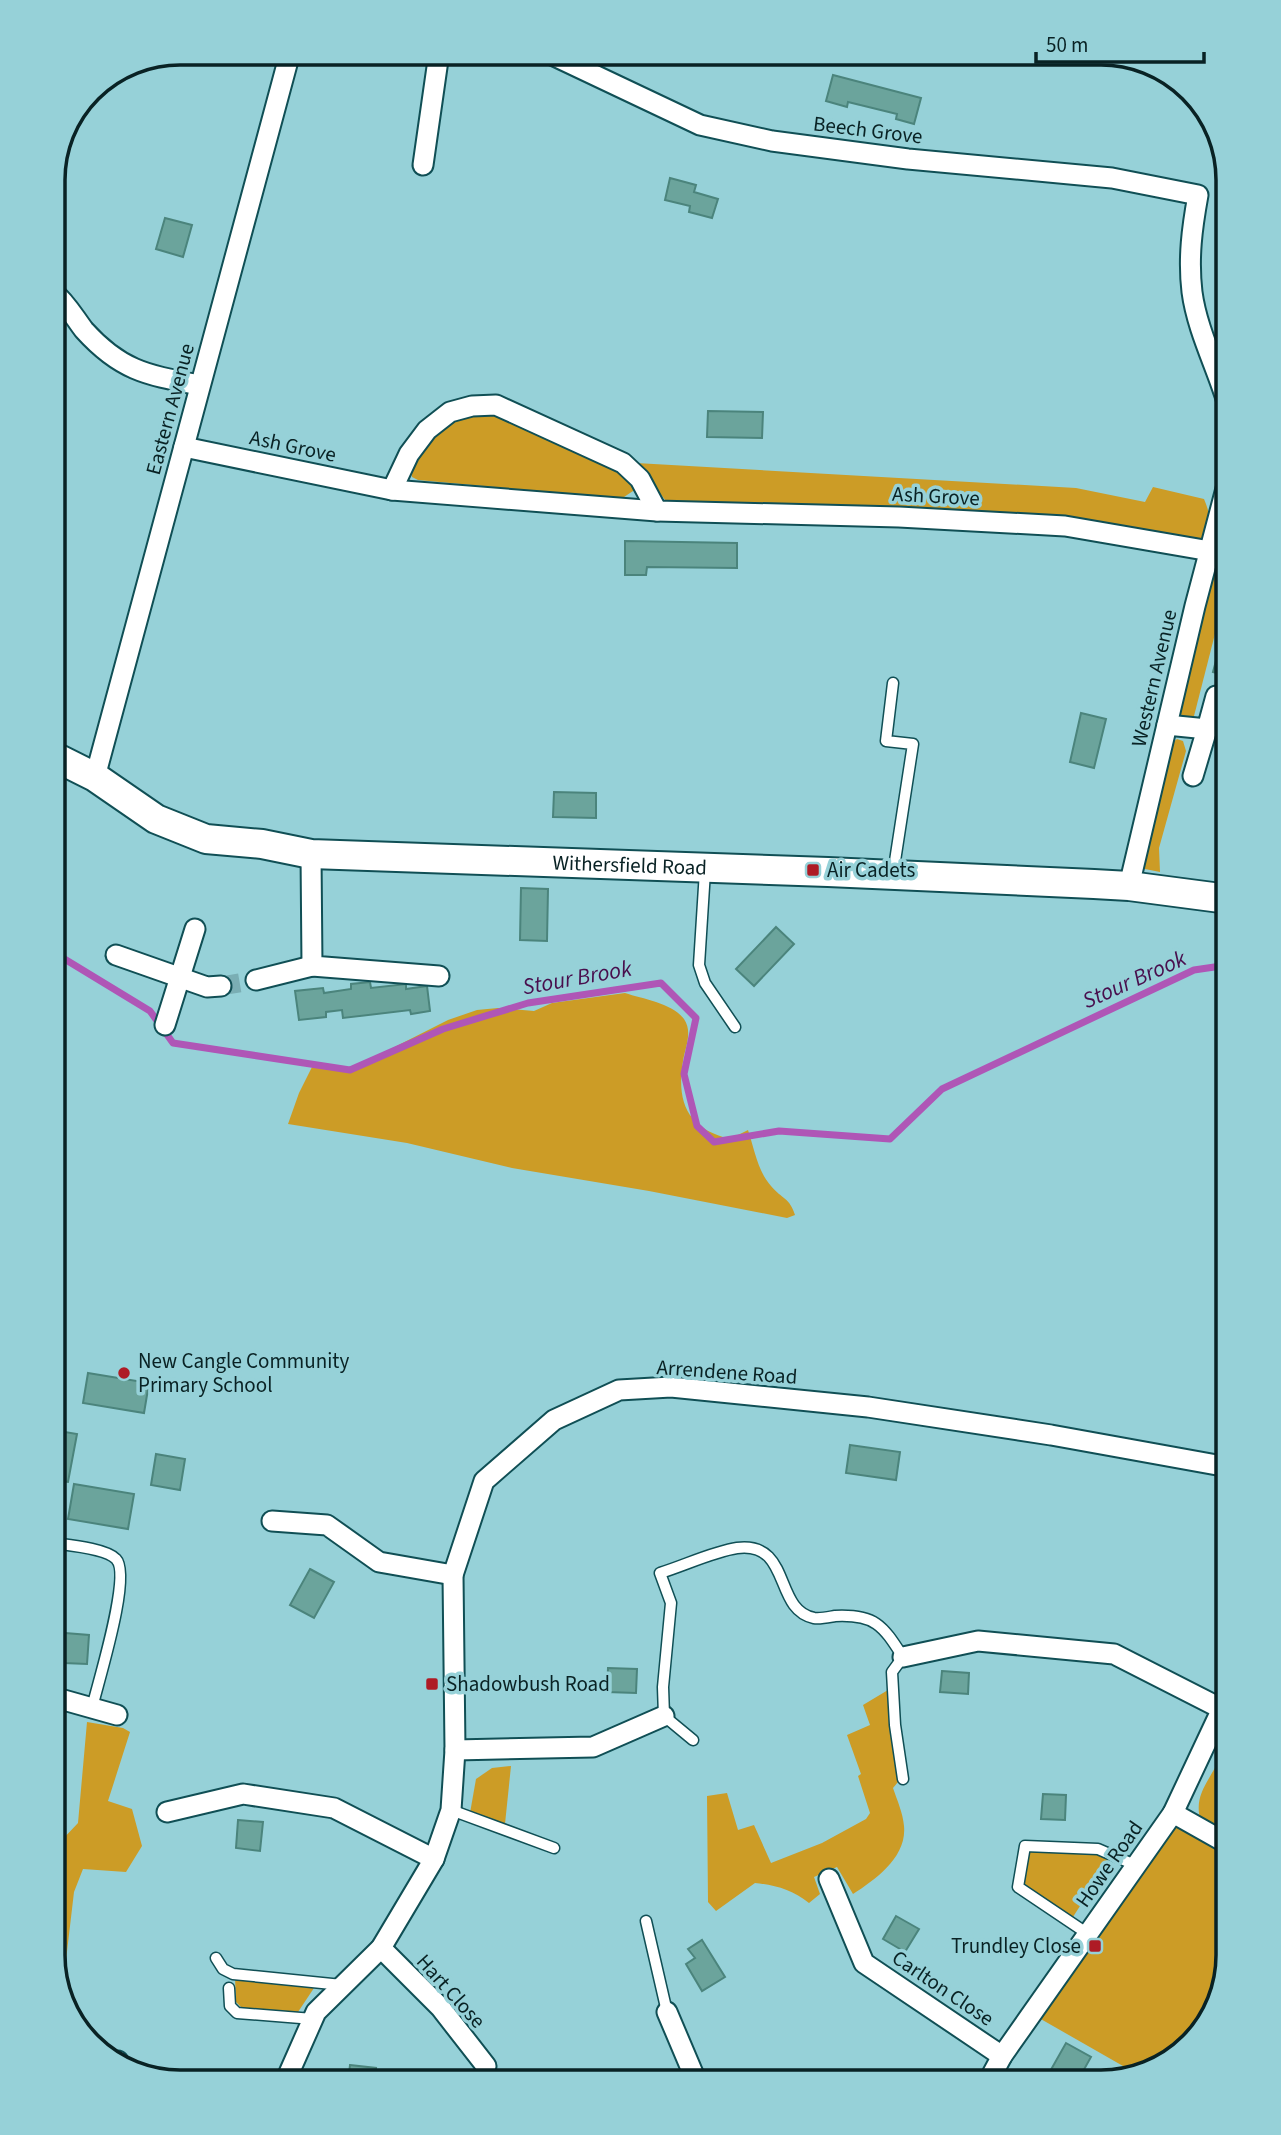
<svg xmlns="http://www.w3.org/2000/svg" width="1281" height="2135" viewBox="0 0 1281 2135" font-family="'Source Sans 3',sans-serif">
<style>
.green{fill:#cc9c26}
.lines{fill:none;stroke-linecap:round;stroke-linejoin:round}
.stream{stroke:#af56b6;stroke-width:7}
.building{fill:#6ba49c;stroke:#4b847c;stroke-width:2}
.street-tunnel{stroke:#7aaeb4;stroke-width:19;stroke-dasharray:19 10;stroke-linecap:butt}
.lane-casing{stroke:#104f55;stroke-width:13}
.street-casing{stroke:#104f55;stroke-width:23}
.secondary-casing{stroke:#104f55;stroke-width:32}
.lane{stroke:#fff;stroke-width:10}
.street{stroke:#fff;stroke-width:19}
.secondary{stroke:#fff;stroke-width:28}
.poi-dot{fill:#ae1b25;stroke:#96d1d8;stroke-width:2.5}
.labels{text-anchor:middle;stroke-width:7;stroke-linejoin:round;paint-order:stroke}
.street-label{font-size:21px;fill:#092224;stroke:#96d1d8}
.poi-label{font-size:21px;fill:#092224;stroke:#96d1d8;text-anchor:start}
.water-label{font-size:23px;font-style:italic;fill:#480e4d;stroke:#96d1d8}
.rim{fill:none;stroke:#092224;stroke-width:3.5}
</style>
<rect width="100%" height="100%" fill="#96d1d8"/>
<g class="green">
<path d="M495,411L617,470L636,489L621,499L418,480L412,477L409,462L449,421Z"/>
<path d="M636,463L1076,488L1145,502L1153,487L1204,499C1213,521 1211,527 1197,546L1066,522L666,501Z"/>
<path d="M1224,551L1228,553V583L1194,716L1186,720L1178,711L1215,565Z"/>
<path d="M1177,739L1183,741L1186,751L1159,848L1160,872L1140,868L1167,747Z"/>
<path d="M625,993C643,999 672,1003 684,1019C693,1032 685,1048 683,1061C676,1103 688,1129 730,1139L748,1130C754,1148 758,1172 771,1186C782,1199 790,1198 795,1215L787,1218L649,1191L512,1168L407,1143L288,1124L299,1093L312,1067L338,1069L359,1065L448,1020L477,1010L498,1008L534,1011L552,1003Z"/>
<path d="M888,1690L898,1782L893,1788C897,1800 903,1813 904,1826C907,1857 876,1879 853,1894L837,1867L814,1877L820,1894L809,1903C793,1890 775,1885 755,1883L716,1911L708,1902L707,1796L727,1793L738,1830L754,1825L771,1863L822,1843L866,1819L870,1813L858,1776L861,1774L847,1735L870,1725L863,1705Z"/>
<path d="M87,1722L123,1728L130,1732L108,1801L132,1809L142,1846L126,1872L83,1869L74,1892L66,1960H54L53,1871L61,1841L78,1823Z"/>
<path d="M511,1766L505,1824L470,1813L476,1779L492,1768Z"/>
<path d="M1216,1766L1224,1768L1223,1810L1219,1830L1201,1823C1194,1798 1204,1788 1216,1766Z"/>
<path d="M1173,1813L1228,1844V1956L1207,2026L1157,2070L1137,2074L1032,2014Z"/>
<path d="M1027,1849L1098,1852L1109,1861L1071,1920L1020,1886Z"/>
<path d="M235,1977L316,1985L298,2012L242,2008L236,2002Z"/>
</g>
<g class="lines">
<path class="stream" d="M53,952L150,1011L173,1043L350,1070L443,1029L528,1003L661,983L696,1018L684,1074L697,1126L714,1142L779,1131L890,1139L942,1089L1194,970L1228,965"/>
</g>
<g class="building">
<path d="M833,75L921,98L914,124L896,119L897,114L848,102L847,107L826,101Z"/>
<path d="M670,178L696,185L694,192L718,199L712,218L689,212L690,206L665,200Z"/>
<path d="M165,218L192,225L183,257L156,249Z"/>
<path d="M708,411L763,412L762,438L707,437Z"/>
<path d="M625,541L737,543V568L647,567L646,575H625Z"/>
<path d="M1221,642L1228,644V676L1213,672Z"/>
<path d="M1081,713L1106,719L1094,768L1070,762Z"/>
<path d="M554,792L596,793V818L553,817Z"/>
<path d="M521,888L548,889L547,941L520,940Z"/>
<path d="M776,927L794,944L754,986L736,969Z"/>
<path d="M370,982L371,988L406,984V989L427,986L430,1011L411,1014L410,1010L343,1018L342,1010L326,1012V1017L299,1020L295,991L323,988L324,993L351,989V984Z"/>
<path d="M53,1358L63,1360L55,1406L53,1405Z"/>
<path d="M88,1373L149,1383L144,1413L83,1403Z"/>
<path d="M53,1430L77,1434L68,1482L53,1480Z"/>
<path d="M850,1445L900,1452L896,1480L846,1473Z"/>
<path d="M156,1454L185,1459L180,1490L151,1485Z"/>
<path d="M74,1484L134,1494L128,1529L68,1519Z"/>
<path d="M310,1569L334,1582L314,1618L290,1605Z"/>
<path d="M65,1633L89,1635L87,1664L64,1663Z"/>
<path d="M608,1668L637,1669L636,1693L607,1692Z"/>
<path d="M942,1671L969,1673L968,1694L940,1692Z"/>
<path d="M1043,1794L1066,1795L1065,1820L1041,1819Z"/>
<path d="M238,1820L263,1822L260,1851L236,1848Z"/>
<path d="M896,1916L919,1929L905,1952L883,1939Z"/>
<path d="M702,1940L725,1977L702,1991L686,1964L695,1958L688,1949Z"/>
<path d="M1066,2043L1091,2057L1077,2082H1044Z"/>
<path d="M350,2065L376,2068L374,2082H348Z"/>
</g>
<g class="lines">
<path class="street-tunnel" d="M221,986L256,980"/>
<g class="lane-casing">
<g id="lane">
<path d="M705,871L699,965L705,983L735,1027"/>
<path d="M893,874L913,744L886,741L893,683"/>
<path d="M53,1543C67,1545 106,1548 116,1559C132,1575 98,1682 92,1708"/>
<path d="M693,1740L664,1716L663,1687L671,1603L660,1573C683,1566 715,1551 737,1548C792,1541 773,1610 814,1618C820,1619 829,1617 835,1616C876,1614 883,1626 903,1657L892,1672L895,1725L903,1779"/>
<path d="M451,1810L554,1848"/>
<path d="M646,1921L667,2012"/>
<path d="M1088,1934L1018,1887L1025,1846L1098,1849L1135,1865"/>
<path d="M216,1958L223,1969L233,1974L342,1985"/>
<path d="M229,1988L230,2006L237,2013L313,2019"/>
</g>
</g>
<g class="street-casing">
<g id="street">
<path d="M548,53L700,125L772,141L908,159L1112,178L1198,195C1192,228 1188,258 1192,292C1197,330 1217,368 1228,405"/>
<path d="M423,165L439,53"/>
<path d="M53,292C66,302 74,317 84,330C121,371 147,375 199,385"/>
<path d="M184,447L392,490L657,511L899,517L1065,526L1210,551"/>
<path d="M392,490L409,454L427,430L450,412L472,406L496,405L623,463L640,479L657,511"/>
<path d="M1167,725L1207,729L1216,696L1228,698"/>
<path d="M1193,776L1207,729"/>
<path d="M95,777L290,53"/>
<path d="M311,854L312,966L439,976"/>
<path d="M1129,886L1195,606L1228,481"/>
<path d="M116,955L207,987L221,986"/>
<path d="M256,980L312,966"/>
<path d="M165,1025L195,929"/>
<path d="M272,1521L327,1525L379,1562L453,1575"/>
<path d="M903,1657L978,1641L1114,1654L1222,1709"/>
<path d="M53,1697L117,1715"/>
<path d="M455,1750L593,1747L664,1716"/>
<path d="M167,1812L243,1794L334,1808L434,1859"/>
<path d="M1173,1813L1228,1844"/>
<path d="M829,1879L864,1963L1002,2056"/>
<path d="M381,1948L440,2007L486,2066"/>
<path d="M667,2012L695,2078L694,2082"/>
<path d="M117,2063L118,2061"/>
<path d="M285,2082L316,2012L381,1948L434,1859L451,1810L455,1750L453,1575L484,1481L554,1420L619,1390L671,1387L868,1407L1051,1435L1228,1467"/>
<path d="M988,2082L1002,2056L1173,1813L1228,1696"/>
</g>
</g>
<g class="secondary-casing">
<g id="secondary">
<path id="s1" d="M53,756L95,777L156,819L206,839L262,844L311,854L828,872L1094,884L1129,886L1228,899"/>
</g>
</g>
<use href="#lane" class="lane"/>
<use href="#street" class="street"/>
<use href="#secondary" class="secondary"/>
</g>
<g class="poi-dot">
<rect x="806" y="863" width="14" height="14" rx="3.5"/>
<circle cx="124" cy="1373" r="7"/>
<rect x="425" y="1677" width="14" height="14" rx="3.5"/>
<rect x="1088" y="1939" width="14" height="14" rx="3.5"/>
</g>
<g class="labels">
<g class="street-label">
<text transform="translate(868 130) rotate(7)" y="7">Beech Grove</text>
<text transform="translate(170 409) rotate(-75)" y="7">Eastern Avenue</text>
<text transform="translate(293 446) rotate(12)" y="7">Ash Grove</text>
<text transform="translate(936 496) rotate(3)" y="7">Ash Grove</text>
<text transform="translate(1154 678) rotate(-77)" y="7">Western Avenue</text>
<text dy="7" stroke="none"><textPath href="#s1" startOffset="600">Withersfield Road</textPath></text>
<text transform="translate(727 1372) rotate(4)" y="7">Arrendene Road</text>
<text transform="translate(1109 1864) rotate(-55)" y="7">Howe Road</text>
<text transform="translate(943 1988) rotate(34)" y="7">Carlton Close</text>
<text transform="translate(451 1991) rotate(48)" y="7">Hart Close</text>
</g>
<g class="poi-label">
<text x="827" y="877">Air Cadets</text>
<text x="138" y="1368">New Cangle Community<tspan x="138" dy="24">Primary School</tspan></text>
<text x="446" y="1691">Shadowbush Road</text>
<text x="1081" y="1953" text-anchor="end">Trundley Close</text>
</g>
<g class="water-label">
<text transform="translate(577 977) rotate(-10)" y="8">Stour Brook</text>
<text transform="translate(1134 979) rotate(-24)" y="8">Stour Brook</text>
</g>
</g>
<path d="M0 0H1281V2135H0ZM180 65H1101A115 115 0 0 1 1216 180V1955A115 115 0 0 1 1101 2070H180A115 115 0 0 1 65 1955V180A115 115 0 0 1 180 65Z" fill="#96d1d8" fill-rule="evenodd"/>
<path class="rim" d="M180 65H1101A115 115 0 0 1 1216 180V1955A115 115 0 0 1 1101 2070H180A115 115 0 0 1 65 1955V180A115 115 0 0 1 180 65Z"/>
<path d="M1036 52v10h168v-10" fill="none" stroke="#092224" stroke-width="3.5"/>
<text x="1046" y="52" font-size="21" fill="#092224" stroke="#96d1d8" stroke-width="5" paint-order="stroke">50 m</text>
</svg>
